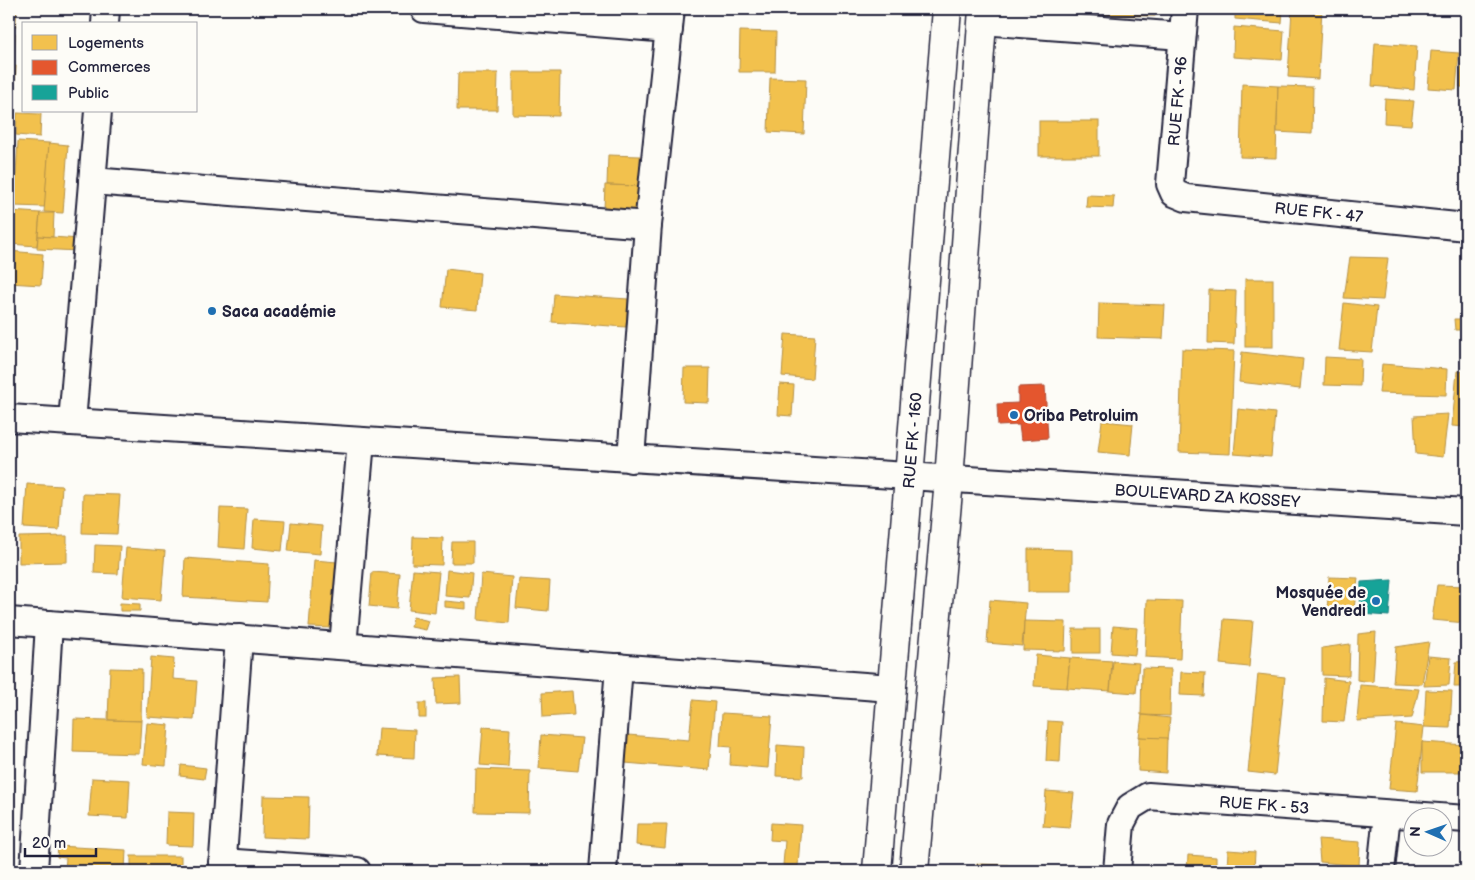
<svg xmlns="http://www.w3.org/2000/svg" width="1475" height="880" viewBox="0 0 1475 880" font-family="'Balsamiq Sans',sans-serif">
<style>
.homes{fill:#f2c14e;stroke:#b49148}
.shops{fill:#e4572e;stroke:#aa4732}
.public{fill:#17a398;stroke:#1a7c7c}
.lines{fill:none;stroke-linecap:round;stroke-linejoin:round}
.street-casing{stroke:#22223b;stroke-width:30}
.secondary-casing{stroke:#22223b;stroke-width:31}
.street{stroke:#fdfcf7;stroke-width:26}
.secondary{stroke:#fdfcf7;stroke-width:28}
.poi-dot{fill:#1f6fb2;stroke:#fdfcf7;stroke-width:2}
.labels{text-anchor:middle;stroke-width:5;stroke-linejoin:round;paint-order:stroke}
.street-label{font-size:16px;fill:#22223b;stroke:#fdfcf7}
.poi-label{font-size:16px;font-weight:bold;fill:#22223b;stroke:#fdfcf7;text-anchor:start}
</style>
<rect width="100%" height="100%" fill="#fdfcf7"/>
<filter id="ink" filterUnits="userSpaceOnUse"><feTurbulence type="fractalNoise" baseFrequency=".02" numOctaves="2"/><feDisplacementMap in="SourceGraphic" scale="10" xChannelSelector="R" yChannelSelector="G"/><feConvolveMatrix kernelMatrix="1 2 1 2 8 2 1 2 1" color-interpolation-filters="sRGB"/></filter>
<g filter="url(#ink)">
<g class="homes">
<path d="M9,9H17L15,28L9,27Z"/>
<path d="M745,9H773V11L745,10Z"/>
<path d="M1094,9H1155V16L1094,14Z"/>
<path d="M1235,9H1283L1282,23L1235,19Z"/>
<path d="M1292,9H1322L1318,79L1288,77Z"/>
<path d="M1234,27L1284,31L1282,60L1233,57Z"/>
<path d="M740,31L776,32L775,72H739Z"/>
<path d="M9,33H15L14,64H9Z"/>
<path d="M1375,43L1417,46L1414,90L1372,86Z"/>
<path d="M1466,44V87H1460L1462,45Z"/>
<path d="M1431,51L1459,53L1456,90L1428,88Z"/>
<path d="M9,66H16L12,134H9Z"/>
<path d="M513,72H560L559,116L513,115Z"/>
<path d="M458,73H498L497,110H457Z"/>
<path d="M770,78L806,79L804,134L768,132Z"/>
<path d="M1242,84L1278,86L1276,158L1240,157Z"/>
<path d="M1278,86L1313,87L1312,134L1277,132Z"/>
<path d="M1385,99L1414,101L1411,125L1384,123Z"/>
<path d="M17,113L41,114L40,137L16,135Z"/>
<rect x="1039" y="121" width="60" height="35"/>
<path d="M9,140H13L11,204H9Z"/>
<path d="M18,141L49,143L45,207L14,206Z"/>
<path d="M49,143L68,145L63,213L44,212Z"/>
<path d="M608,155L640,156L639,186L607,185Z"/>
<path d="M605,185L639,186L638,211L604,209Z"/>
<path d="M1087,195L1114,196L1113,208L1086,207Z"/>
<path d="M9,211L40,213L37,246L9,244Z"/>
<path d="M40,213H54L53,237L38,236Z"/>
<path d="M38,236L80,239L79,251L37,249Z"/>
<path d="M9,251L43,254L41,285L9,283Z"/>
<path d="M1350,257L1388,258L1383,300L1344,298Z"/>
<path d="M446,269L480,273L477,310L442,307Z"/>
<rect x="1245" y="279" width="28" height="68"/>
<path d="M1209,290L1236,291L1234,344L1208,343Z"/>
<path d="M554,294L628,299L626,327L552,322Z"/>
<path d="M1099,303L1165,305L1163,339L1098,337Z"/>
<path d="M1344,303L1377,307L1372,352L1339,350Z"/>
<path d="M1454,319H1466V330H1455Z"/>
<path d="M785,334L815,336L812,379L782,376Z"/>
<path d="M1182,349L1234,351L1230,454L1179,452Z"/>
<path d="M1242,352L1303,359L1300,389L1239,382Z"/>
<path d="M1325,357L1361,359L1360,386L1324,385Z"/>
<path d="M1382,364L1447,369L1446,395L1379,393Z"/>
<path d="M684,368H710L709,403L683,402Z"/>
<path d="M1457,371L1466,372V427L1452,426Z"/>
<path d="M780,384L794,385L792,416L778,415Z"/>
<path d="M1238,409L1275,413L1271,457L1234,454Z"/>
<path d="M1448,414L1443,457L1416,454L1414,416Z"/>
<path d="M1102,421L1133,424L1130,455L1098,452Z"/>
<path d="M27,484L62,486L59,530L24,528Z"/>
<path d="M83,494L120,495L117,534L82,533Z"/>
<path d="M220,508L247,509L244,549L218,547Z"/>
<path d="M254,519L285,521L282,551L252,548Z"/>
<path d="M291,523L322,526L320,554L288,551Z"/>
<path d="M67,536V562L19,563V537Z"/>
<path d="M413,537L443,538L442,565L412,564Z"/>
<path d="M452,542H473V563H451Z"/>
<path d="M95,545L120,546L118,574L94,573Z"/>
<path d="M126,548L165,551L161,600L122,597Z"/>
<path d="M1028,549L1072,550V592H1028Z"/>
<path d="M185,558L269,564L267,602L183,597Z"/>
<path d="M314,560L337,562L331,628L309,627Z"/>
<path d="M413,570L439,572L435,613L409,610Z"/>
<path d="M447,570L472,573L470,598L445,596Z"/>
<path d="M372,572L400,574L397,609L369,606Z"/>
<path d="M481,574L512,577L509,623L478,620Z"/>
<path d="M1329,577L1358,578L1353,616L1327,614Z"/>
<path d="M519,579L550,581L548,611L516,608Z"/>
<path d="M1437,585L1466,586V623L1432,620Z"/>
<path d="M990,600L1026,603L1022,646L987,643Z"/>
<path d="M1147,600L1182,601L1180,659L1145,657Z"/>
<path d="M445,601L466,603V609L445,607Z"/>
<path d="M120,603L140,604V611H120Z"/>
<path d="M413,617L429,621L426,630L411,627Z"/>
<path d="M1224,619L1253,621L1249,667L1220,664Z"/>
<path d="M1024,621L1066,622L1065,651L1023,650Z"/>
<path d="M1113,626L1137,628L1135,655L1111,653Z"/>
<rect x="1073" y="629" width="27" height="24"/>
<path d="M1376,632L1373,682L1357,680L1358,634Z"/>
<path d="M1429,642L1422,684L1393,683L1396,647Z"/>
<path d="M1350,644L1349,676L1322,675V648Z"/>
<path d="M1036,655L1070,658L1067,688L1034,686Z"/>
<path d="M1428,656L1451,658L1449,685L1424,686Z"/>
<path d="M151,657L174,659L173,679L197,681L194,720L147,717Z"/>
<path d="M1070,658L1112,661L1110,691L1067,688Z"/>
<path d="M1113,661L1139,663L1136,693L1110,691Z"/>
<path d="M1466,661V687H1454L1456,662Z"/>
<path d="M110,668L142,669L141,721L108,720Z"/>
<path d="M1142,668L1171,669L1170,716L1141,715Z"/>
<path d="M1181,672L1205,673L1204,696L1180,695Z"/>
<path d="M1258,674L1285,677L1275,775L1248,772Z"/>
<path d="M460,677L461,703L436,704L435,678Z"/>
<path d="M1324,678L1349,681L1344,722L1323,721Z"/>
<path d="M1360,685L1419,689L1412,718L1357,721Z"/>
<path d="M1426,690L1452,691L1450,728L1424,727Z"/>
<path d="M572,691L574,715L543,717L542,693Z"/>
<path d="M693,700L715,702L709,770L625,763L628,735L689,740Z"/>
<rect x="419" y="703" width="7" height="15"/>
<path d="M722,713L772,716L768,768L730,765L731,747L720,746Z"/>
<path d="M1142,715L1170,718L1167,740L1139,737Z"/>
<path d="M74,719L141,721L139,754L73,752Z"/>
<path d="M1048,721L1062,722L1060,762L1046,761Z"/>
<path d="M147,723L169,725L166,766L143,764Z"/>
<path d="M1396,724L1424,727L1417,791L1389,789Z"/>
<path d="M483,727L510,729L508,767L480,765Z"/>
<path d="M379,728L415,730L414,758L377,756Z"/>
<path d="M541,735L582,738L578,771L539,768Z"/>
<path d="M1139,737L1167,738L1166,773L1138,771Z"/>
<path d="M1422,742L1466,745V772H1422Z"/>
<path d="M777,745L804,747L803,777L776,776Z"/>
<path d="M181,765L206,768L204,779L180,776Z"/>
<path d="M476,769L530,771L529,813L475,812Z"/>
<path d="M92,778L130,780L128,818L89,816Z"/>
<path d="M1046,791L1074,793L1070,828L1043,826Z"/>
<path d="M263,796L309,797L308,839L262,837Z"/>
<path d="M167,812L194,813L193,846L166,845Z"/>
<path d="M771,823L801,825L798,866L783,865L785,841L770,840Z"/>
<path d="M637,824H667L665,848L636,845Z"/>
<path d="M1318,839L1360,842L1359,866L1320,862Z"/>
<path d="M58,846L126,850L125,871H74L65,870L66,858L57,857Z"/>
<path d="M1228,850L1255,852L1254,871H1227Z"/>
<path d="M1188,855L1216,857V871H1187Z"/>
<rect x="131" y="856" width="50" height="15"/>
<path d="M976,864L1008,865L1007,871H976Z"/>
<path d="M769,868L797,870V871H769Z"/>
</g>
<path class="shops" d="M1045,386L1048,438L1021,440L1019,425L998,426L997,404L1018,403V387Z"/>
<path class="public" d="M1392,580L1389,616L1360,614L1361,582Z"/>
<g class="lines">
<g class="street-casing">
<g id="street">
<path d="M424,9L669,29"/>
<path id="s1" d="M1185,9L1170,184L1174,193L1186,198L1466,227"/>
<path d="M982,21L1182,36"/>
<path d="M105,24L106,9"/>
<path d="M92,181L648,225"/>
<path id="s2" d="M9,418L1466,512"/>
<path d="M72,422L98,111"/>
<path d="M631,459L648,225L671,9"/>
<path d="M9,621L891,688"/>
<path d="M343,646L361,441"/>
<path d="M222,862L357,871"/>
<path d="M34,871L49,624"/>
<path d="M222,871L239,638"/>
<path d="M603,871L619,667"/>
<path id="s3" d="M1117,871L1121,824L1130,807L1148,796L1466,819"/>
<path d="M1381,871L1387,814"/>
</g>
</g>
<g class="secondary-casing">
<g id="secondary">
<path id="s4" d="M877,871L947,9"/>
<path d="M914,871L949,480L983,9"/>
</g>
</g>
<use href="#street" class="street"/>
<use href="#secondary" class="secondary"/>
</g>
</g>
<g class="poi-dot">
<circle cx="212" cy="311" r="5"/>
<circle cx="1014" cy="415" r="5"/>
<circle cx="1376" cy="601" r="5"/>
</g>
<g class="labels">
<g class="street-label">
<text transform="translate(1177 101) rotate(-85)" y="6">RUE FK - 96</text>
<text dy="6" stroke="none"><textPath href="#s1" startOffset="332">RUE FK - 47</textPath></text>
<text dy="6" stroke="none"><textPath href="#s4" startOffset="432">RUE FK - 160</textPath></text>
<text dy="6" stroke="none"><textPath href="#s2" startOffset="1201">BOULEVARD ZA KOSSEY</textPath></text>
<text dy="6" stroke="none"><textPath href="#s3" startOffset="204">RUE FK - 53</textPath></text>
</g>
<g class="poi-label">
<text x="222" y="317">Saca académie</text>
<text x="1024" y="421">Oriba Petroluim</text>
<text x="1366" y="598" text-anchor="end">Mosquée de<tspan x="1366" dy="18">Vendredi</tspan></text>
</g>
</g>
<rect width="1475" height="880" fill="none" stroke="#fdfcf7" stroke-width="30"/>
<rect x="15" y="15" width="1445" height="850" fill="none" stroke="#22223b" stroke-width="2" filter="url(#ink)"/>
<rect x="22" y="22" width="175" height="90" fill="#fdfcf7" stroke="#a5a5ac"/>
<rect x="32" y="35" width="25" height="15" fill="#f2c14e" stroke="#a5a5ac"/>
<text x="68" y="48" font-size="15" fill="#22223b">Logements</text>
<rect x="32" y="60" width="25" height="15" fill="#e4572e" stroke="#a5a5ac"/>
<text x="68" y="72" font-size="15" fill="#22223b">Commerces</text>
<rect x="32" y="85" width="25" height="15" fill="#17a398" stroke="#a5a5ac"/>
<text x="68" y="98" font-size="15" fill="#22223b">Public</text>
<g transform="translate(1428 832) rotate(272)"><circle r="24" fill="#fdfcf7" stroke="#a5a5ac"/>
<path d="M0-4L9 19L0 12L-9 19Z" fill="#1f6fb2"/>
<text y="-8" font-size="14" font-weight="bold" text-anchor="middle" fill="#22223b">N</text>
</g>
<path d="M25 848v8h71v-8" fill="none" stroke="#22223b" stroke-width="2.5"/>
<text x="32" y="848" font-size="15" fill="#22223b" stroke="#fdfcf7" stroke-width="4" paint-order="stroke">20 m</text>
</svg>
